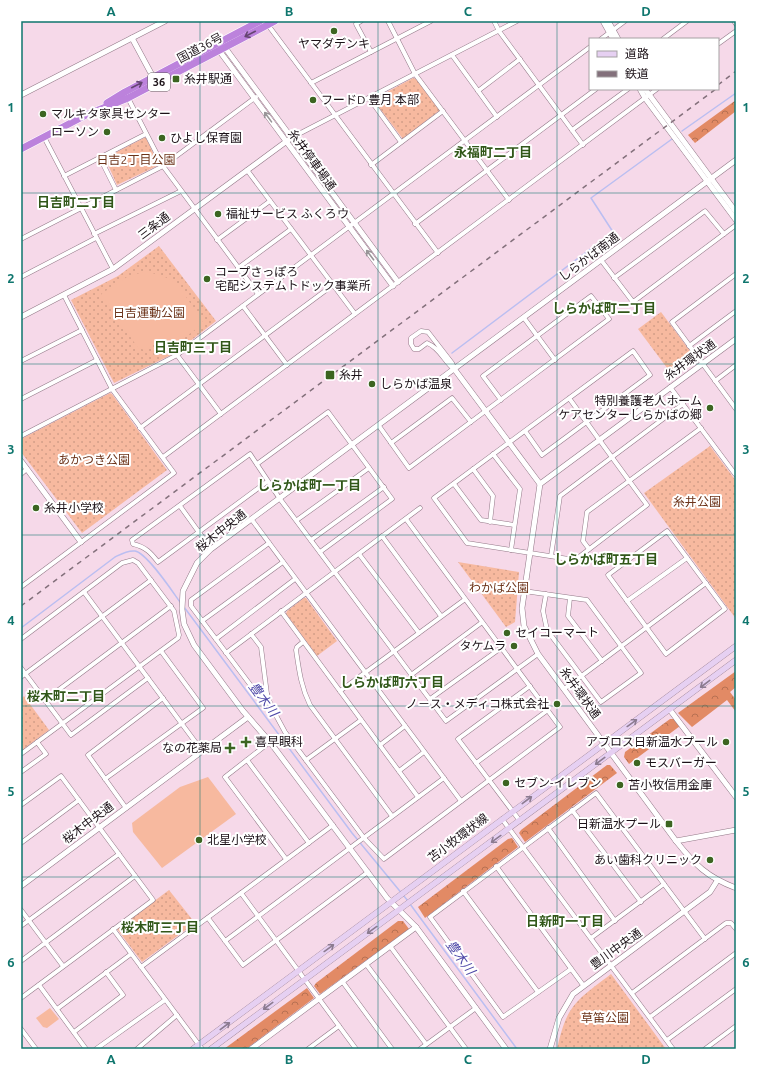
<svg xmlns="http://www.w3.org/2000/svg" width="757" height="1070" viewBox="0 0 757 1070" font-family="Ubuntu,'Noto Sans JP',sans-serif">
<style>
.grass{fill:url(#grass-dots)}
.forest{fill:url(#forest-crowns)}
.pitch{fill:#f7b99f}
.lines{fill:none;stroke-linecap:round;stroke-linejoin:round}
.stream{stroke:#babef1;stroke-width:1.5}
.minor-casing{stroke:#937988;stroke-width:5}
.tertiary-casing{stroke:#937988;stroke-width:6}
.secondary-casing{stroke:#937988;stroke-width:6}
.trunk-casing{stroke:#fff;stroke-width:8}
.minor{stroke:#fff;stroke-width:4}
.tertiary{stroke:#fff;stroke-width:5}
.secondary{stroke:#e6d0f2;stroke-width:5.5}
.trunk{stroke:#bc82dc;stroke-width:7}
.rail{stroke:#83707b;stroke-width:1.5;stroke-dasharray:5 5;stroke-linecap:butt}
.oneway{stroke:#654571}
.oneway2{stroke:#999598}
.oneway3{stroke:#8c7b90}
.grid{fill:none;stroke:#0f766e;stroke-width:1;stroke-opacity:0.55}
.poi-dot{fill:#3c6521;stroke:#fff;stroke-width:1.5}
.labels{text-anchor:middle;stroke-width:4;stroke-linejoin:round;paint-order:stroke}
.shield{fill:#fff;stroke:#615a5e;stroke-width:1}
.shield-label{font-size:11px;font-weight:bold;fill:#1d1319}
.poi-label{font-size:12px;fill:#1d1319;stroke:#fff;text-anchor:start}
.street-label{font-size:12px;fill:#1d1319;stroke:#fff}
.park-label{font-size:12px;fill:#6c3319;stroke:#fff}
.neighbourhood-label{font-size:13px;font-weight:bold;fill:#315719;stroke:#fff}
.water-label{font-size:13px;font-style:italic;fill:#4d47a7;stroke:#fff}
.neatline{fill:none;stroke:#0f766e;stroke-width:1.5}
.grid-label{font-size:13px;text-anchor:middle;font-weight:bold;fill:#0f766e}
</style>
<defs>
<pattern id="grass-dots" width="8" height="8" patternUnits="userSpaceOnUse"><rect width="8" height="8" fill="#f7b99f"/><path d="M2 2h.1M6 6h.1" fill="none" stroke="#d39e88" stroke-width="1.8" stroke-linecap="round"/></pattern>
<pattern id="forest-crowns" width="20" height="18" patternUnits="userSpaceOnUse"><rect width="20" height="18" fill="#e28a65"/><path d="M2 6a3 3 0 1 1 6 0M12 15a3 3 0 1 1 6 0" fill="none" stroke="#b77052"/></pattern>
</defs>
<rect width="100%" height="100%" fill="#f6d9e9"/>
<g class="grass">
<path d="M413,78L416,79L440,110L403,139L374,101V99Z"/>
<path d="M144,138H146L159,165L117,185L105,158Z"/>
<path d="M159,246L216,321L175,353L114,383L71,300L118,276Z"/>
<path d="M661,312L696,359L673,376L638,329Z"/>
<path d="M110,393L112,394L167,470L82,533L21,452V439Z"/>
<path d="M710,446L736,481V619L644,493Z"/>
<path d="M458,562L519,572L515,622L506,627Z"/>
<path d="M304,598H306L337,641L317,656L286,614L287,611Z"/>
<path d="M24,696L49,730L21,751V699Z"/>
<path d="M169,890L195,923L142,962L117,929Z"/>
<path d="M611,974L666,1049H557C567,1004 576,1001 611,974Z"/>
</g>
<g class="forest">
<path d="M736,100V111L695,143L688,135Z"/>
<path d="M736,671V687L730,692L736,700V712L727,700L692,727L678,713Z"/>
<path d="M670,719H674L680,726L629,764L624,757L625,752Z"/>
<path d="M607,765H610L617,773L525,842L519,833L521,830Z"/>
<path d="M512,838L518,847L425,918L418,907L508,839Z"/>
<path d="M398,921H403L409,929L320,994L314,986L316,983Z"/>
<path d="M307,988L314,998L246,1049H224Z"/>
</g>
<g class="pitch">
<path d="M143,272C182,275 183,297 204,323L163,354L155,344L145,350L138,348L101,294L127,277Z"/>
<path d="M208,777L236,814L162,868L133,832L132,823L180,787Z"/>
<path d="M50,1008L59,1019L47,1028L43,1027L36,1018Z"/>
</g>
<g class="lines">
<g class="stream">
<path d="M682,131L736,93"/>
<path d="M452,353L613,232L591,198L672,139"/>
<path d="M184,607L352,833L408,901"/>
<path d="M21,628L115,557C121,554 128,550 135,551C147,553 172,591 180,602"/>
<path d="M410,904L517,1049"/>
</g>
<g class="minor-casing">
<g id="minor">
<path d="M265,21L438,253"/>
<path d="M361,21L356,24L371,52"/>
<path d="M388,21L415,74L509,200"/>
<path d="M494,21L499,31L583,145"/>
<path d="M734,21L736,24"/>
<path d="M601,39L625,21"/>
<path d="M663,39L687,21"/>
<path d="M718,44L736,31"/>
<path d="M452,55L497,117"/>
<path d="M311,83L431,21"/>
<path d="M478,91L520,59"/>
<path d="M128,98L163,166L258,294"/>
<path d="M369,98L401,142"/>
<path d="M572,130L628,89"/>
<path d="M44,137L113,269"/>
<path d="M291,138L517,21"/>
<path d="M100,158L116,190"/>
<path d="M371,165L443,111"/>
<path d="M247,170L355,314"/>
<path d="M64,176L146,134"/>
<path d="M415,224L596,89"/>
<path d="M94,234L181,191"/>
<path d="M21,239L163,166L256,97"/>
<path d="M217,240L270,201"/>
<path d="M601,260L633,302L736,225"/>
<path d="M238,268L291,229"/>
<path d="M736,274L672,322L736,409"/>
<path d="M21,277L96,238"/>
<path d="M614,278L705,211L724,234"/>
<path d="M243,306L287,365"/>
<path d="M524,318L555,360"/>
<path d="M421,331L428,332L452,363L455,370C444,362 440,348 427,343L419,349H414L411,344V338Z"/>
<path d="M689,346L736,311"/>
<path d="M177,355L221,414"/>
<path d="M21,361L82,330"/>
<path d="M715,381L736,365"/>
<path d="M670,387L735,474"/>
<path d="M21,399L97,360"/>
<path d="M379,426L409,468L609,319L591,296L483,376L501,400"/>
<path d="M140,428L333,285"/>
<path d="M525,431L542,455L650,375L633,351L434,498L467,543L575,560L647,505C621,470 595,434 569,398"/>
<path d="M21,436L177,355L590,47"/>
<path d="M391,443L452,398L471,422"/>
<path d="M493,454L520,489L511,550"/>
<path d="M163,457L657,89"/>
<path d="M257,464L328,412L392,499L320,552"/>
<path d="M473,469L493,496L490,522"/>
<path d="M21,474L27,469"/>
<path d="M268,481L158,562C151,553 146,547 133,544L132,540L250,454L280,499L446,721L538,654"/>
<path d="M454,484L481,520L514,525"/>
<path d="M180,506L211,549"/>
<path d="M252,520L461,801"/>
<path d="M297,520L369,468"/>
<path d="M667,531L725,609L666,654L608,575Z"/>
<path d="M382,536L441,616"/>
<path d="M311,540L384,487"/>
<path d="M589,549L583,541L587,512L701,428"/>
<path d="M359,554L419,633"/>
<path d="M551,556L560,496L683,404"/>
<path d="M21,587L174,473L112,389L64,295"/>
<path d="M524,591L587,600L641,673L601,702L547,630L543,611L546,594"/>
<path d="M84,592L202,751"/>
<path d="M570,598L568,616L602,661"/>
<path d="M627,601L687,558"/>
<path d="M281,611L418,797"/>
<path d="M202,621L283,562"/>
<path d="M251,634L261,647L267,694L272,708L285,732L364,838L384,859L560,727L406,519"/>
<path d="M21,639L122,563L133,560L138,563L174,611L179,635L178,638L21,754"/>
<path d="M216,639L295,579"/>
<path d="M303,642L297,647L296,650C299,670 301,687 310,705L392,816"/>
<path d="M226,653L420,508"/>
<path d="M21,668L71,735L148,678"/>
<path d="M411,675L481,623"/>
<path d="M21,677L151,580"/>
<path d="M564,689L706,583"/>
<path d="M340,691L464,600"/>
<path d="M267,694L258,695L191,606V600L269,543"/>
<path d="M430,699L501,648"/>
<path d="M45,700L171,606"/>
<path d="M270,742L225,777L286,859"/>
<path d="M380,745L405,726"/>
<path d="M247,760L309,843"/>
<path d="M306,760L361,720"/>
<path d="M476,763L548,710"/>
<path d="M399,771L424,752"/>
<path d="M21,772L46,754L37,742"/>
<path d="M105,779L203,708L161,651"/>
<path d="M21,805L61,776L153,900L21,998"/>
<path d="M126,808L88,755L163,698"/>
<path d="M572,810L641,902"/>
<path d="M502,819L673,1049"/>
<path d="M520,821L458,739L530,686"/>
<path d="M548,828L615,921"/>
<path d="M21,843L79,800"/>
<path d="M496,866L583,985"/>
<path d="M463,891L538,992"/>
<path d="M241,893L356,1049"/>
<path d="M21,910L63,966"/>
<path d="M208,918L243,965L368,872"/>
<path d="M21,926L119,854"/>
<path d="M113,929L202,1049"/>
<path d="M591,938L664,884"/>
<path d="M225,941L444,778"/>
<path d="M390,946L466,1049"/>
<path d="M21,961L135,876"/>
<path d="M366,964L426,1044"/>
<path d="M141,967L333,825"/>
<path d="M571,969L503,1017L430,917L596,793L705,939"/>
<path d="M342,981L392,1049"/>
<path d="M39,985L86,1049"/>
<path d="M632,993L726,923H731L736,929"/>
<path d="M57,1009L131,954"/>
<path d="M650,1017L736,953"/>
<path d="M21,1029L36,1049"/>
<path d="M74,1032L123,995L106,972"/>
<path d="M667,1040L736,989"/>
<path d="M96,1049L165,1000"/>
<path d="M137,1049L177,1015"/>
<path d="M308,1049L339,1026"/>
<path d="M420,1049L476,1008"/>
<path d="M705,1049L736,1026"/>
</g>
</g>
<g class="tertiary-casing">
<g id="tertiary">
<path d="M603,21L613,39"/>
<path d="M608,21L618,39"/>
<path d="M132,38L153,77"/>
<path d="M223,45L398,282"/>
<path d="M218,49L393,286"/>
<path d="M640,89L645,98L736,220"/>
<path d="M645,89L736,212"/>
<path d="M21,95L165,21"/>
<path d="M21,317L113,269L291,138"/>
<path d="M736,339L540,484L522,608L524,626L538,654L676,841C695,865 707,877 736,888"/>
<path d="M455,370L540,484"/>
<path d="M21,461L81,542"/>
<path d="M670,710L736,797"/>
<path d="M676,841L736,830"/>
<path d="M21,886L248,717"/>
<path d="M251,1049L416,927"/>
<path d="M506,1049L416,927L387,898L270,742L243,711L194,645L184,624L182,609L183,591L197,563L211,549L736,160"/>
<path d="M550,1049L559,1018L573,994L710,892L717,881"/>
</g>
</g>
<g class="secondary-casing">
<g id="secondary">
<path d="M193,1049L736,646"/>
<path d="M211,1049L736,660"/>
</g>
</g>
<g class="trunk-casing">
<g id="trunk">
<path d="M107,103L125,92L260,21"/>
<path d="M21,149L86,115L128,98L275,21"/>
</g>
</g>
<use href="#minor" class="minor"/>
<use href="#tertiary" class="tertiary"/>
<use href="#secondary" class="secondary"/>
<use href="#trunk" class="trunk"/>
<g class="rail">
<path d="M718,85L736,71"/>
<path d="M21,606L716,89"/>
</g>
</g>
<defs><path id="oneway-shaft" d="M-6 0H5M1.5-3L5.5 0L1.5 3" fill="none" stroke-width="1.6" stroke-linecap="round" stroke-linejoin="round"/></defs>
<g class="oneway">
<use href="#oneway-shaft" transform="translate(250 34) rotate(153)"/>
<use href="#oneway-shaft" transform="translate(137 85) rotate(-27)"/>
</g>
<g class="oneway2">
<use href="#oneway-shaft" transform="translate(268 117) rotate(-126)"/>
<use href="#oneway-shaft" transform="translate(370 255) rotate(-127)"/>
</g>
<g class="oneway3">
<use href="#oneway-shaft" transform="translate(705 684) rotate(143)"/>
<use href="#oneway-shaft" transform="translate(632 723) rotate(-36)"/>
<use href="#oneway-shaft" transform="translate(600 761) rotate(143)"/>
<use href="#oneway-shaft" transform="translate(527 800) rotate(-37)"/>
<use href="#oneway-shaft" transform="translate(496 839) rotate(144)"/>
<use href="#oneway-shaft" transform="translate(372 930) rotate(144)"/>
<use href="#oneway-shaft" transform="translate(329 948) rotate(-36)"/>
<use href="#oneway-shaft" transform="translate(268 1006) rotate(143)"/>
<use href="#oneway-shaft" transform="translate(225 1026) rotate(-37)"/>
</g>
<path class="grid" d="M200,21V1049M378,21V1049M557,21V1049M21,193H736M21,364H736M21,535H736M21,706H736M21,877H736"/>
<g class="poi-dot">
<circle cx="334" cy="31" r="4"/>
<rect x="172" y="75" width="8" height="8" rx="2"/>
<circle cx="313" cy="100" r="4"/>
<circle cx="43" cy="114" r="4"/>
<circle cx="107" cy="132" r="4"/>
<circle cx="162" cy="138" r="4"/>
<circle cx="218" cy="214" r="4"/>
<circle cx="207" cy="279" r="4"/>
<rect x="325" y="370" width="10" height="10" rx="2"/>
<circle cx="372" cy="384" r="4"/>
<circle cx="710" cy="408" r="4"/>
<circle cx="36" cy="508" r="4"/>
<circle cx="507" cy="633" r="4"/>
<circle cx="514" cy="646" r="4"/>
<circle cx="557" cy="704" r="4"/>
<path d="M244 736h4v4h4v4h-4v4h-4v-4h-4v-4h4z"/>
<circle cx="726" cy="742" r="4"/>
<path d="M228 742h4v4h4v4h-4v4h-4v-4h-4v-4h4z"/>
<circle cx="637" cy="763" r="4"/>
<circle cx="506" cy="783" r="4"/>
<circle cx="620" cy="785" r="4"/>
<rect x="665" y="820" width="8" height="8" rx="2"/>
<circle cx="199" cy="840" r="4"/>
<circle cx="710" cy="860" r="4"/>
</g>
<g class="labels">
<rect class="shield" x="148" y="73" width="22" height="18" rx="3"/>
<g class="shield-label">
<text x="159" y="86">36</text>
</g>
<g class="poi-label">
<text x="334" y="48" text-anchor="middle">ヤマダデンキ</text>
<text x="184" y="83">糸井駅通</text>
<text x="321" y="104">フードD 豊月 本部</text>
<text x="51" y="118">マルキタ家具センター</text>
<text x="99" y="136" text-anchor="end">ローソン</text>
<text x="170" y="142">ひよし保育園</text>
<text x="226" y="218">福祉サービス ふくろウ</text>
<text x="215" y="276">コープさっぽろ<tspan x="215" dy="14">宅配システムトドック事業所</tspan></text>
<text x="339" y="379">糸井</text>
<text x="380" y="388">しらかば温泉</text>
<text x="702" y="405" text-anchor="end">特別養護老人ホーム<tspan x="702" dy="14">ケアセンターしらかばの郷</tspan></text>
<text x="44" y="512">糸井小学校</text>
<text x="515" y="637">セイコーマート</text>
<text x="506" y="650" text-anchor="end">タケムラ</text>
<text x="549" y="708" text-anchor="end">ノ－ス・メディコ株式会社</text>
<text x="255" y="746">喜早眼科</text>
<text x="718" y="746" text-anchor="end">アブロス日新温水プール</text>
<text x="222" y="752" text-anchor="end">なの花薬局</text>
<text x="645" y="767">モスバーガー</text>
<text x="514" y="787">セブン-イレブン</text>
<text x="628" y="789">苫小牧信用金庫</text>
<text x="661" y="828" text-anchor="end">日新温水プール</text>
<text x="207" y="844">北星小学校</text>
<text x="702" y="864" text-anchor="end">あい歯科クリニック</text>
</g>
<g class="street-label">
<text transform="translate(200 48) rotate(-28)" y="4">国道36号</text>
<text transform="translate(312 160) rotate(54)" y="4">糸井停車場通</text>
<text transform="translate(154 226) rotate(-37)" y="4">三条通</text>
<text transform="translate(589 257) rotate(-37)" y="4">しらかば南通</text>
<text transform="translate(690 360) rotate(-36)" y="4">糸井環状通</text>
<text transform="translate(221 531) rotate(-38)" y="4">桜木中央通</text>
<text transform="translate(580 693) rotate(54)" y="4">糸井環状通</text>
<text transform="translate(88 823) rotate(-37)" y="4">桜木中央通</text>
<text transform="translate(458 838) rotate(-37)" y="4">苫小牧環状線</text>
<text transform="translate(616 949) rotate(-36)" y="4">豊川中央通</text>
</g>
<g class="park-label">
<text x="136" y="164">日吉2丁目公園</text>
<text x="149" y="317">日吉運動公園</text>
<text x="94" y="464">あかつき公園</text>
<text x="697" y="506">糸井公園</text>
<text x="499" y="592">わかば公園</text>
<text x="605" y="1022">草笛公園</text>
</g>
<g class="neighbourhood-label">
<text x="493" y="157">永福町二丁目</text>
<text x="76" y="207">日吉町二丁目</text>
<text x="604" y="313">しらかば町二丁目</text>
<text x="193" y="352">日吉町三丁目</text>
<text x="309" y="490">しらかば町一丁目</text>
<text x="606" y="564">しらかば町五丁目</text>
<text x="392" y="687">しらかば町六丁目</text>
<text x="66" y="701">桜木町二丁目</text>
<text x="565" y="926">日新町一丁目</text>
<text x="160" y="932">桜木町三丁目</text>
</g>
<g class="water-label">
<text transform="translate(264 699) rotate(53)" y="5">豊木川</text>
<text transform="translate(461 957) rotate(54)" y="5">豊木川</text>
</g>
</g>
<rect width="757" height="1070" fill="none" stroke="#ffffff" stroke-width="44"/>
<rect x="589" y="38" width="130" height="52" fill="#ffffff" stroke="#a5a1a3"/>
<rect x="597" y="51" width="20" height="6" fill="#e6d0f2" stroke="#a5a1a3"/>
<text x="625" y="58" font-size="12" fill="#1d1319">道路</text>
<rect x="597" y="71" width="20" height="6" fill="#83707b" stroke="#a5a1a3"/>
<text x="625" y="78" font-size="12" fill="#1d1319">鉄道</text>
<rect x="22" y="22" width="713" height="1026" class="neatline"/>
<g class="grid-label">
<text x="111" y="16">A</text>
<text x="289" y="16">B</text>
<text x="468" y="16">C</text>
<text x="646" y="16">D</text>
<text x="11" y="112">1</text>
<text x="746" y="112">1</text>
<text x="11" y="283">2</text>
<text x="746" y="283">2</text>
<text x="11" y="454">3</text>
<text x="746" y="454">3</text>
<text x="11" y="625">4</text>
<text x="746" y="625">4</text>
<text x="11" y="796">5</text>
<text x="746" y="796">5</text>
<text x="11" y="967">6</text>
<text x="746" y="967">6</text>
<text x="111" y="1064">A</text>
<text x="289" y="1064">B</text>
<text x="468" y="1064">C</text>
<text x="646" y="1064">D</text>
</g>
</svg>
